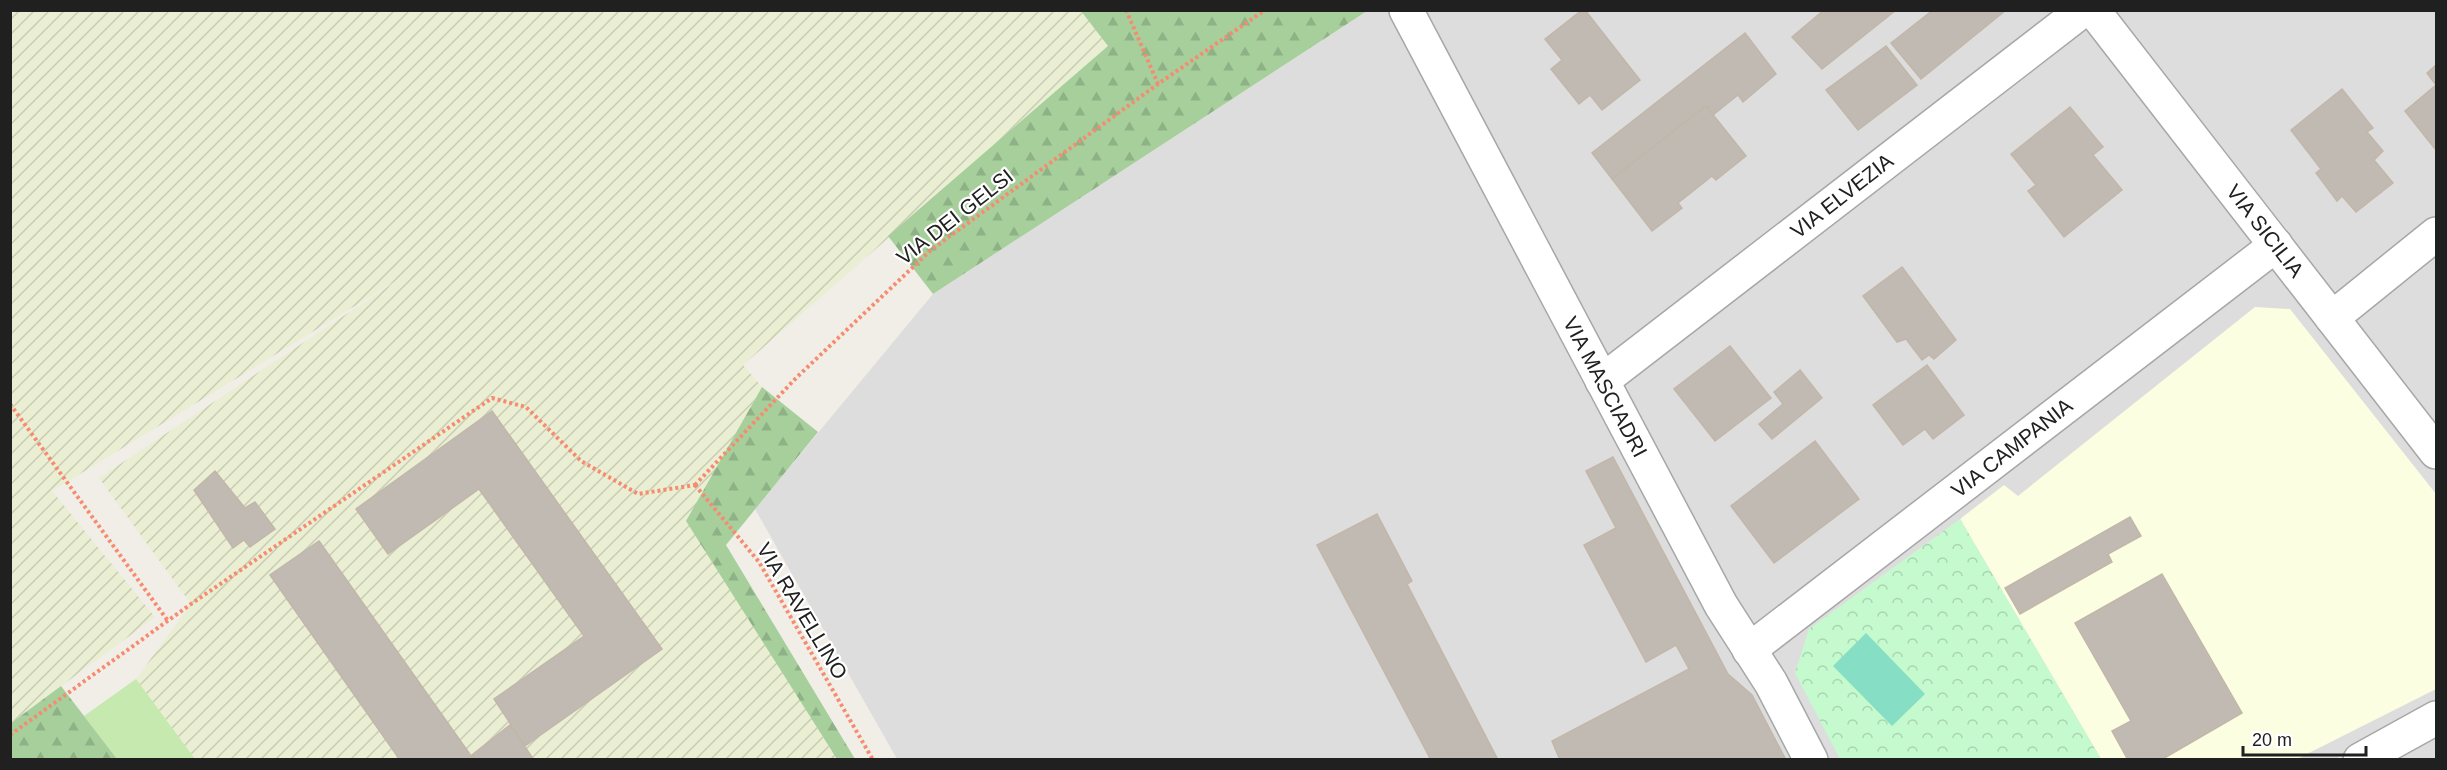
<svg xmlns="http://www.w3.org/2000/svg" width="2447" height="770" viewBox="0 0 2447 770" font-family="Helvetica,sans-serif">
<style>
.residential{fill:#dedddd}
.education{fill:#fcfee1}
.farmland{fill:url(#farmland-furrows)}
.grass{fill:#c5e9ae}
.forest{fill:url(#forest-firs)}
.park{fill:url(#park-crowns)}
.pitch{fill:#86dec4}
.building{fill:#c1bab3;stroke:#c2b6a9;stroke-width:1.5}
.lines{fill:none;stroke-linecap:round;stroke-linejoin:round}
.minor-casing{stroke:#a7a7a7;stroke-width:36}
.path{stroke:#f78b70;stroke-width:4;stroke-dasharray:3 3;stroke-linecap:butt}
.minor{stroke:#fff;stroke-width:33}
.labels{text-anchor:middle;stroke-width:4.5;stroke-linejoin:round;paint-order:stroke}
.street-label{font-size:21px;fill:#202020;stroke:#fff}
</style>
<defs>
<pattern id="farmland-furrows" width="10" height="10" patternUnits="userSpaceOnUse" patternTransform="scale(1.5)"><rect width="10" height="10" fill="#eaeed2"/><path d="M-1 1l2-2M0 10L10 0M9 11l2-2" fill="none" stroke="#c8ccb4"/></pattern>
<pattern id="forest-firs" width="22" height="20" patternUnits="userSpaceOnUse" patternTransform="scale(1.5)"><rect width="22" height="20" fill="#a6cf9c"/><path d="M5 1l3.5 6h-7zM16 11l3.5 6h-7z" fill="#8fb186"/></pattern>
<pattern id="park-crowns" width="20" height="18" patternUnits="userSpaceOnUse" patternTransform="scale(1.5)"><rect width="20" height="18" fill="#c5f9ce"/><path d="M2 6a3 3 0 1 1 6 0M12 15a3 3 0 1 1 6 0" fill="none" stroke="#a9d5b1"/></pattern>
</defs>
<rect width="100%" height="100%" fill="#f0eee6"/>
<g class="residential">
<path d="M1367,11H2436V705L2335,759H897L755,509L933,294Z"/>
<path d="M2436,727V759H2376Z"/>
</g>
<path class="education" d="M2255,307L2290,309L2436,494V689L2297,759H2101L1960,519L2004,485L2018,496Z"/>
<path class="farmland" d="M1081,10L1108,46L743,365L762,387L687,521L837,759H195L136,679L191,604L99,478L404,276L52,491L155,617L11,723V11Z"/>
<path class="grass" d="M136,679L195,759H117L84,716Z"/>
<g class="forest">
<path d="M1081,11H1367L933,294L888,236L1108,46Z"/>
<path d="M762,387L818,432L726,545L855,759H837L686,521Z"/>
<path d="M61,686L117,759H11V723Z"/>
</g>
<path class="park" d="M1960,519L2101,759H1840L1795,673L1809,629Z"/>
<path class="pitch" d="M1866,633L1925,694L1892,726L1833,666Z"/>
<g class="building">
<path d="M1582,10H1585L1640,80L1602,110L1590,95L1579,104L1551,69L1562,60L1545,39Z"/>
<path d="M1824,10H1896L1822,69L1792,37Z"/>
<path d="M1933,10H2006L1921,79L1891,43Z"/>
<path d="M1745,33L1776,74L1743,102L1738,95L1713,115L1706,106L1612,179L1592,153Z"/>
<path d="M1886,46L1917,85L1858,130L1826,90Z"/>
<path d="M2436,65V150L2405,111L2436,85L2427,73Z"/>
<path d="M2342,89L2373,128L2367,132L2383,151L2374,160L2393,183L2356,212L2342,196L2337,201L2316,173L2321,169L2291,130Z"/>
<path d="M1706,106L1746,156L1716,180L1712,176L1678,203L1682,208L1652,231L1612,179Z"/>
<path d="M2070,107L2103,147L2093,155L2122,190L2064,237L2028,191L2036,185L2011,154Z"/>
<path d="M1902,267L1956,340L1934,359L1929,355L1922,360L1906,339L1897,342L1863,296Z"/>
<path d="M1730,346L1771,398L1715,441L1674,389Z"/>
<path d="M1927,365L1964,415L1933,439L1925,429L1903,445L1873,405Z"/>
<path d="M1800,370L1822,398L1772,439L1759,424L1783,404L1774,392Z"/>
<path d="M492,411L662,649L525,746L494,699L584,636L479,489L388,554L356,509Z"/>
<path d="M1815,441L1859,499L1774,563L1731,506Z"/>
<path d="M1613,457L1728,674L1752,695L1786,760H1560L1552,741L1689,669L1676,645L1646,662L1584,545L1616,528L1586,471Z"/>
<path d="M215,471L245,508L255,502L275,529L250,547L244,540L233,548L194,490Z"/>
<path d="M1377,514L1412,581L1407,584L1498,760H1431L1317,545Z"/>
<path d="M2130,517L2141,536L2108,554L2112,562L2020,614L2005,588Z"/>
<path d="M319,541L474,760H400L270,575Z"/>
<path d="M2162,574L2242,713L2161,760H2128L2112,731L2131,721L2075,623Z"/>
<path d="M510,725L534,760H475L472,755Z"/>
</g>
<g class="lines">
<g class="minor-casing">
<g id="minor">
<path d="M1406,10L1721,605L1771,683L1811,760"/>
<path d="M2093,10L2436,452"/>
<path d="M2332,318L2436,234"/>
<path d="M1602,381L2083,10"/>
<path d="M1749,650L2276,245"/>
<path d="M2360,760L2436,718"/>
</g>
</g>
<g class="path">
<path d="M1126,10L1158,84"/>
<path d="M10,404L168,621"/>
<path d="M695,485L796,378L931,250L1158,84L1265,10"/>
<path d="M695,485L759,562L873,760"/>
<path d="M10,735L191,604L492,398L526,407L581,461L638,494L695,485"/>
</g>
<use href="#minor" class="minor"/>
</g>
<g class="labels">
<g class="street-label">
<text transform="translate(1842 196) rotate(-38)" y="7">VIA ELVEZIA</text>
<text transform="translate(955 217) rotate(-38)" y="7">VIA DEI GELSI</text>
<text transform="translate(2265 231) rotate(52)" y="7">VIA SICILIA</text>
<text transform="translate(1605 387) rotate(62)" y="7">VIA MASCIADRI</text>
<text transform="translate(2012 448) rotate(-38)" y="7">VIA CAMPANIA</text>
<text transform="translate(802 611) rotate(59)" y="7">VIA RAVELLINO</text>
</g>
</g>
<rect width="2447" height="770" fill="none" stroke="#202020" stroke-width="24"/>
<path d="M2243 746v9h123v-9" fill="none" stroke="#202020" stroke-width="3"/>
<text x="2252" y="746" font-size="18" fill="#202020" stroke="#ffffff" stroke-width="4.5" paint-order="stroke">20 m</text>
</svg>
